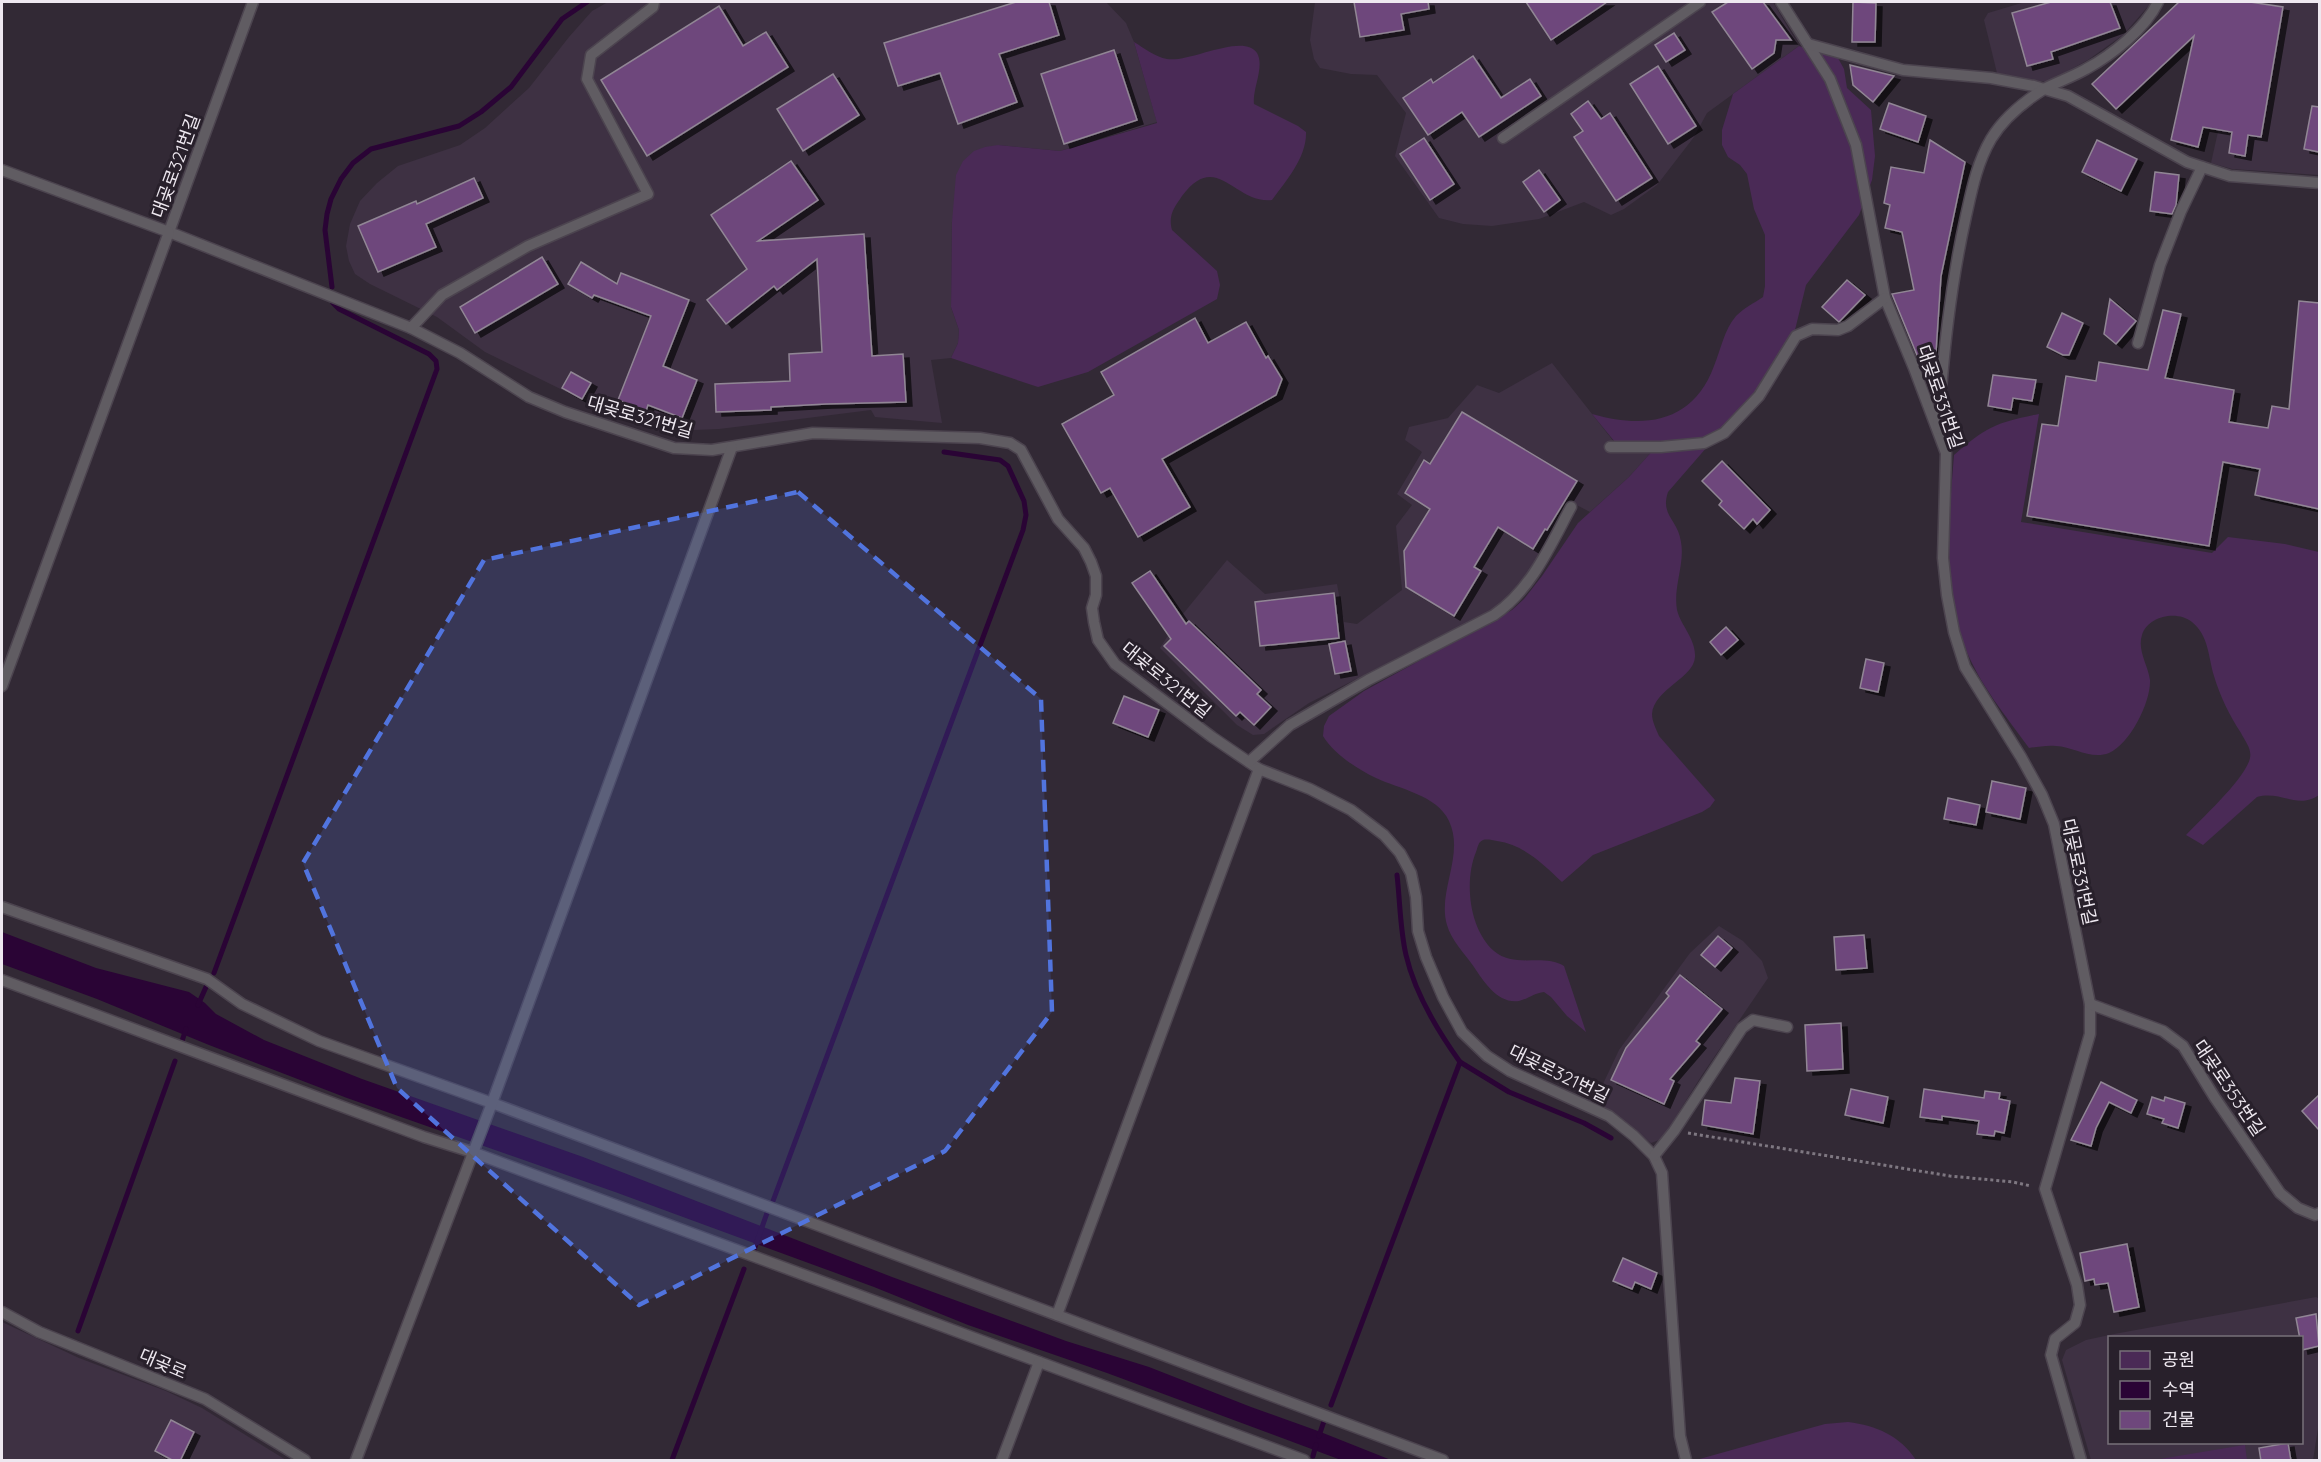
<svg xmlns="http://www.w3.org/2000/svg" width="2321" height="1462" viewBox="0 0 2321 1462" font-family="Quicksand,'Noto Sans KR',sans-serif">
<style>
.built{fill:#3e3143;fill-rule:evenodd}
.green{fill:#4a2a56}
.water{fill:#2a0435}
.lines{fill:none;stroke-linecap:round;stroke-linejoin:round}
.stream{stroke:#2a0435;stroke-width:5}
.building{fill:#6e477c;stroke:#918695;stroke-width:1.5;filter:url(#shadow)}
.service-casing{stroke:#4c444f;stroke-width:13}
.path{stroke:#7e7781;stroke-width:3;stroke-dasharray:3 3;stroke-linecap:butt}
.service{stroke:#605c62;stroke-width:10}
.marked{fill:#5174de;fill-opacity:0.2;stroke:#5174de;stroke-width:4.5;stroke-dasharray:12 8;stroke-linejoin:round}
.labels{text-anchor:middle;stroke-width:6;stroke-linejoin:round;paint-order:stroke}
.street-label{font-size:18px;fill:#eee8f0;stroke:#28202b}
</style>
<defs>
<filter id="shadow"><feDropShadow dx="6" dy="4" stdDeviation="0" flood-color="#0009"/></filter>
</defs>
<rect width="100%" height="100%" fill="#322935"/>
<g class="built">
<path d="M608,2H1106L1126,23L1134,42L1157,122L1060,151L998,145L952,222L951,307L959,330L958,343L951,358L931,360L942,423L875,417L871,410L719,429L695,430L667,425L589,403L485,352L437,317L370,284L355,274L349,261L346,246L350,224L360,201L377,183L398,166L460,145L485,128L529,88L569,37L592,11Z"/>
<path d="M1315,2H1773L1799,46L1707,113L1694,137L1657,185L1624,209L1611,215L1584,202L1539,219L1492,226L1463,224L1439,218L1395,156L1406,113L1377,75L1351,74L1320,68L1314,59L1310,40Z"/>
<path d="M2025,2H2152L2123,35L2088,60L2048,82L2023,79L1997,73L1984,20L1988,13Z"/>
<path d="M2247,2H2319V175L2232,169L2211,163Z"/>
<path d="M1552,363L1618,447H1656L1629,477L1590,512L1569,501L1533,565L1508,599L1489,612L1309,703L1264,734L1253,735L1237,725L1160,648L1178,620L1227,560L1265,594L1337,584L1344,622L1357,624L1402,590L1396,526L1412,505L1397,494L1422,452L1405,440L1409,427L1448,418L1477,385L1499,393Z"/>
<path d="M1719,926L1743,941L1762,961L1768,978L1702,1075L1662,1139L1651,1143L1595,1101L1619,1050L1690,953Z"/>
<path d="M2316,1297L2320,1299V1416L2313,1460H2091L2062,1360L2066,1350L2086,1340L2114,1334ZM2110,1338H2302V1442H2110Z"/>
<path d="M2,1322L79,1358L166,1391L202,1408L286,1460H2Z"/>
</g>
<g class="green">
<path d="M1134,42C1144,48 1155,57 1167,59C1189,63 1244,32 1257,53C1265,67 1252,89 1254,104L1298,126L1306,132C1307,157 1286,181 1272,200C1234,204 1217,149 1182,196C1174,208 1168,215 1172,230L1217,271L1220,285L1217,299L1088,372L1038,387L951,358L958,343L959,330L951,307L952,222L956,175L963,161L974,151L985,147L998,145L1060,151L1157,123Z"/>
<path d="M1799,46L1838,58L1844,69L1847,88L1871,110L1875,156L1872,180L1859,215L1806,285L1795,330L1753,394L1668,492C1660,516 1678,519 1681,542C1685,564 1673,587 1677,610C1681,626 1696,639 1695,657C1694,678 1654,689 1652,714C1652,721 1656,729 1659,736L1715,800L1710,807L1702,812L1593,855L1562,882C1542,863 1524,845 1497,841C1492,840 1487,839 1483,840C1478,842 1478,847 1476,852C1464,881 1469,929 1494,951C1515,969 1543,953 1564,966L1586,1032L1567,1016L1551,997L1544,992C1534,993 1528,999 1519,1001C1498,1004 1484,982 1474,967C1465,954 1451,940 1447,925C1437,891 1465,855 1449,821C1437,795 1399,789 1376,778C1357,769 1334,754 1323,736L1324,726L1329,716L1364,691L1512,610L1524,599L1542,576L1578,523L1629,477L1655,448L1619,447L1592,414C1645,429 1693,423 1714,366C1721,349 1724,330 1736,316C1744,308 1754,303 1763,297L1765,286V235L1754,209L1747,174L1740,165L1728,157L1722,145V130L1733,94Z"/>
<path d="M2039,414L2021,522L2212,553L2228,537L2285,544L2319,552V795C2297,810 2281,790 2257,797L2203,845L2186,835C2201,819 2246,778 2250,758C2252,749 2245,741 2241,733C2229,715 2220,696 2214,676C2208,656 2209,636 2192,622C2177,610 2148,616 2142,635C2137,650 2148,665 2150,680C2151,702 2130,744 2109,753C2091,760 2074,747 2056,746C2047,745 2037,747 2029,748C2006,716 1979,684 1965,647C1942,586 1949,518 1954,455C1986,427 1997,422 2039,414Z"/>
<path d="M1848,1422C1877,1426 1899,1435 1916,1460H1696L1825,1424Z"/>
<path d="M2245,1445L2247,1460H2154L2244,1445Z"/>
</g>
<path class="water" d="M2,932L96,968L189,992L205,1003L216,1014L264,1040L362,1079L583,1157L892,1277L1066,1341L1149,1367L1251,1407L1318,1431L1391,1460H1341L1107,1373L968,1325L874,1287L615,1192L347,1098L209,1045L97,999L2,964Z"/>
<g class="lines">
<g class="stream">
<path d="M332,287L325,230L327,214L331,199L341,179L353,163L371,149L459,126L481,112L511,87L562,19L587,2"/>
<path d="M214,973L437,369L436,361L429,354L339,309L333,303"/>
<path d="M198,1005L206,987"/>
<path d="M182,1041L186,1029"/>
<path d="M1460,1062L1509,1092L1584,1123L1611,1138"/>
<path d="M773,1201L1023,530L1026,515L1024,501L1008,466L1000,460L944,452"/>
<path d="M754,1250L767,1213"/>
<path d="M78,1331L175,1061"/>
<path d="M1331,1405L1460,1062C1437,1030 1415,994 1406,955C1400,929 1400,901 1397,875"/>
<path d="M1319,1436L1324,1421"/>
<path d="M1313,1456L1316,1445"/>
<path d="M672,1460L744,1269"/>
</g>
</g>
<g class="building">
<path d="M1016,2H1049L1059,35L999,54L1017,102L958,124L940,73L898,86L884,43Z"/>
<path d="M1354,2H1428L1429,9L1401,14L1404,30L1360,37Z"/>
<path d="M1526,2H1607L1551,40Z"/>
<path d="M1728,2H1763L1791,40H1776L1774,53L1752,69L1712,12Z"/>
<path d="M1853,2L1876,3L1875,42H1852Z"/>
<path d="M2051,2H2110L2120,28L2051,52L2053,59L2027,66L2012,13Z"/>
<path d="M2179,2H2250L2283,7L2261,137L2248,135L2245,156L2229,153L2232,132L2203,127L2198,147L2171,140L2194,36L2116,109L2092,84Z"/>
<path d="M719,6L743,46L766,32L788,67L647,156L601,80Z"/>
<path d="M1674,33L1685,50L1666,62L1655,45Z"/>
<path d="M1114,50L1137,120L1064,144L1041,74Z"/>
<path d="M1473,56L1501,98L1530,79L1541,96L1479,137L1462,112L1428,135L1403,98L1431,79L1433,83Z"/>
<path d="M1850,65L1894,76L1873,102L1853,85Z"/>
<path d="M1658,66L1696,126L1668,144L1630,84Z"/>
<path d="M833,74L859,115L803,151L777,109Z"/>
<path d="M1588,101L1601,119L1610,113L1652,178L1616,201L1574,137L1583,131L1571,114Z"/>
<path d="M1889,103L1926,116L1918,142L1880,129Z"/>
<path d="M2312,106L2319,107V152L2304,149Z"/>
<path d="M1424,138L1454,184L1430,200L1400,154Z"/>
<path d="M1930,140L1965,162L1941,276L1936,352L1919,360L1892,294L1914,290L1902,232L1885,228L1890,205L1884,203L1891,167L1924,173Z"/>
<path d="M2097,140L2137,159L2121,191L2082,172Z"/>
<path d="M791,161L818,200L758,241L864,234L872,356L903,354L906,402L826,404L771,407V410L716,412L715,384L790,381L789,354L822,352L817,259L777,290L774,286L726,324L707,300L747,269L711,215Z"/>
<path d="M1539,170L1560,200L1544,212L1523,182Z"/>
<path d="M2155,172L2179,175L2176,205L2172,214L2150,211Z"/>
<path d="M474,178L483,198L426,224L436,247L378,272L358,226L416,201L417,204Z"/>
<path d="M542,257L558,284L475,333L460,307Z"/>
<path d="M581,262L617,284L621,273L689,300L663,366L697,380L682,418L648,405L646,411L618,400L651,316L594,295L592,298L568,284Z"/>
<path d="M1847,280L1865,295L1839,322L1822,307Z"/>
<path d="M2110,299L2136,321L2116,344L2104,334Z"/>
<path d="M2299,301L2319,303V509L2255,495L2260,469L2223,462L2209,546L2027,516L2042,424L2058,426L2066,376L2096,381L2099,362L2148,370L2163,310L2181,314L2165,378L2234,390L2229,422L2268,428L2272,406L2289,409Z"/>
<path d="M2062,313L2083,323L2069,355H2063L2047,347Z"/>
<path d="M1195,318L1208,343L1246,322L1266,358L1268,356L1282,379L1276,395L1162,459L1190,507L1138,537L1110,488L1101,493L1062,424L1114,395L1101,372Z"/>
<path d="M571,372L591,383L582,399L562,388Z"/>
<path d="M1993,375L2036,380L2032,401L2013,398L2011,410L1988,406Z"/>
<path d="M1462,412L1577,481L1547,530L1545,529L1533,549L1498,527L1474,567L1481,571L1454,616L1406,587L1404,551L1430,509L1405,493L1424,460L1430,464Z"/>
<path d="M1722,461L1770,510L1757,524L1753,519L1744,529L1719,505L1722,501L1702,481Z"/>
<path d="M1150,571L1186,624L1189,621L1261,690L1257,694L1271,707L1254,725L1240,712L1236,716L1164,646L1171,639L1132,583Z"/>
<path d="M1334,593L1339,638L1260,646L1255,602Z"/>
<path d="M1726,627L1738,640L1721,655L1710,642Z"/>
<path d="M1345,641L1351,671L1335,674L1329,644Z"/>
<path d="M1866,659L1884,663L1878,692L1860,688Z"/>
<path d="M1124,696L1159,710L1148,737L1113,723Z"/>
<path d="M1992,781L2026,788L2020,819L1986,812Z"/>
<path d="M1948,798L1980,805L1976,825L1944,819Z"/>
<path d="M1864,935L1867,968L1836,970L1834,937Z"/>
<path d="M1718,936L1732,948L1715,967L1701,955Z"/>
<path d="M1680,975L1722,1009L1696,1041L1700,1044L1670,1079L1674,1081L1664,1104L1611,1080L1626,1048L1669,996L1666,993Z"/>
<path d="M1841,1023L1843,1069L1807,1071L1805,1025Z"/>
<path d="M1735,1078L1760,1081L1753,1134L1702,1125L1705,1100L1731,1103Z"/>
<path d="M2101,1082L2137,1100L2131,1113L2109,1102L2096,1128L2091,1146L2071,1140Z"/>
<path d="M1851,1089L1888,1097L1883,1123L1845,1115Z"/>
<path d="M1924,1089L1984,1098L1985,1091L2000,1093L1999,1099L2010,1101L2004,1133L1995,1131L1994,1136L1977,1134L1979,1121L1942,1116V1120L1920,1117Z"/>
<path d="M2319,1095V1130L2302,1111Z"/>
<path d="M2152,1097L2164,1101L2165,1097L2185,1103L2178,1128L2162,1123L2164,1119L2147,1114Z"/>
<path d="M2127,1244L2139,1307L2114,1312L2108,1283L2095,1285L2094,1279L2085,1281L2080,1253Z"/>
<path d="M1623,1258L1657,1273L1651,1289L1635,1282L1632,1289L1613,1281Z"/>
<path d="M2316,1314L2319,1346L2302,1350L2296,1318Z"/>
<path d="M171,1420L194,1432L180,1461H174L155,1451Z"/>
<path d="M2288,1443L2291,1461H2261L2259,1448Z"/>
</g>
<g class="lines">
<g class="service-casing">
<g id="service">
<path d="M253,2L169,232L411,328L460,353L529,397L565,412L674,448L712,450L813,433L980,438L1010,443L1021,450L1058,519L1084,548L1091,562L1096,576V595L1092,608L1094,622L1098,640L1115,664L1212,737L1259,769L1310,789L1351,810L1384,835L1400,853L1411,873L1416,897L1418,931L1426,957L1443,997L1462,1032L1487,1056L1510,1071L1609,1116L1634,1136L1654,1156L1662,1173L1680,1436L1686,1460"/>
<path d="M1781,2L1830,79L1856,145L1885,298L1914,368L1946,453L1943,558L1947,595L1954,632L1965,667L2021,757L2042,795L2054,824L2090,1004V1034L2045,1189L2077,1285L2080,1305L2075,1323L2055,1339L2051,1355L2081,1460"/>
<path d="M1808,44L1903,70L1991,78L2034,86L2068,96L2187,162L2230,176L2320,183"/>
<path d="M1503,138L1700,2"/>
<path d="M2,170L169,232L2,686"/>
<path d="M411,328L442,295L528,246L648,194L587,79L591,55L653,7L654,2"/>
<path d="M2138,343L2160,265L2181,211L2202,167"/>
<path d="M1938,429C1943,357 1950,287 1966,216C1972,189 1977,163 1991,139C2003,119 2025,101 2044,89C2057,82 2072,77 2086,69C2112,55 2145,29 2158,2"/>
<path d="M1610,447H1661L1704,443L1724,433L1759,396L1796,336L1812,329L1838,330L1848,326L1885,298"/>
<path d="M1249,762L1290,725L1368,680L1494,615C1531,590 1550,546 1571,507"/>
<path d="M2,907L207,979L242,1004L319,1041L492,1103L1443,1460"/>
<path d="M2,980L424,1137L472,1152L1304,1460"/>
<path d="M2090,1004L2163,1031L2183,1046L2215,1098L2280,1193L2298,1208L2315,1215L2320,1213"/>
<path d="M1654,1156L1674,1131L1742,1028L1753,1020L1787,1027"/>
<path d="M2,1312L39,1332L205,1399L305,1460"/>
<path d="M1057,1315L1259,769"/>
<path d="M356,1460L492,1103L732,447"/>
<path d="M1002,1460L1039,1362"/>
</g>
</g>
<path class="path" d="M1688,1133L1950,1176L2013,1182L2031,1186"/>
<use href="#service" class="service"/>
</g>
<path class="marked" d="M798,492L1041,699L1052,1012L945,1151L639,1305L397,1088L303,863L484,560Z"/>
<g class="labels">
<g class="street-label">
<text transform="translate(176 166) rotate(-70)" y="6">대곶로321번길</text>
<text transform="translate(1940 397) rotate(71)" y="6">대곶로331번길</text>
<text transform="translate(640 417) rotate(16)" y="6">대곶로321번길</text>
<text transform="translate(1166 680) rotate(39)" y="6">대곶로321번길</text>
<text transform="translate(2079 872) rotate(78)" y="6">대곶로331번길</text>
<text transform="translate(1559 1074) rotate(26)" y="6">대곶로321번길</text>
<text transform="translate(2229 1088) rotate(56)" y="6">대곶로353번길</text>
<text transform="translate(163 1364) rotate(23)" y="6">대곶로</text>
</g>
</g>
<rect width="2321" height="1462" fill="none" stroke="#eee8f0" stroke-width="6"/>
<rect x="2108" y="1336" width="195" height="108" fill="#28202b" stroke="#77707a" stroke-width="1.5"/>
<rect x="2120" y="1351" width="30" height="18" fill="#4a2a56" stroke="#77707a" stroke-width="1.5"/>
<text x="2162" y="1366" font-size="18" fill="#eee8f0">공원</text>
<rect x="2120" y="1381" width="30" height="18" fill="#2a0435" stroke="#77707a" stroke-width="1.5"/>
<text x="2162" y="1396" font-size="18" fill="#eee8f0">수역</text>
<rect x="2120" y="1411" width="30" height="18" fill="#6e477c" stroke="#77707a" stroke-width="1.5"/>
<text x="2162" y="1426" font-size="18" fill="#eee8f0">건물</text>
</svg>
